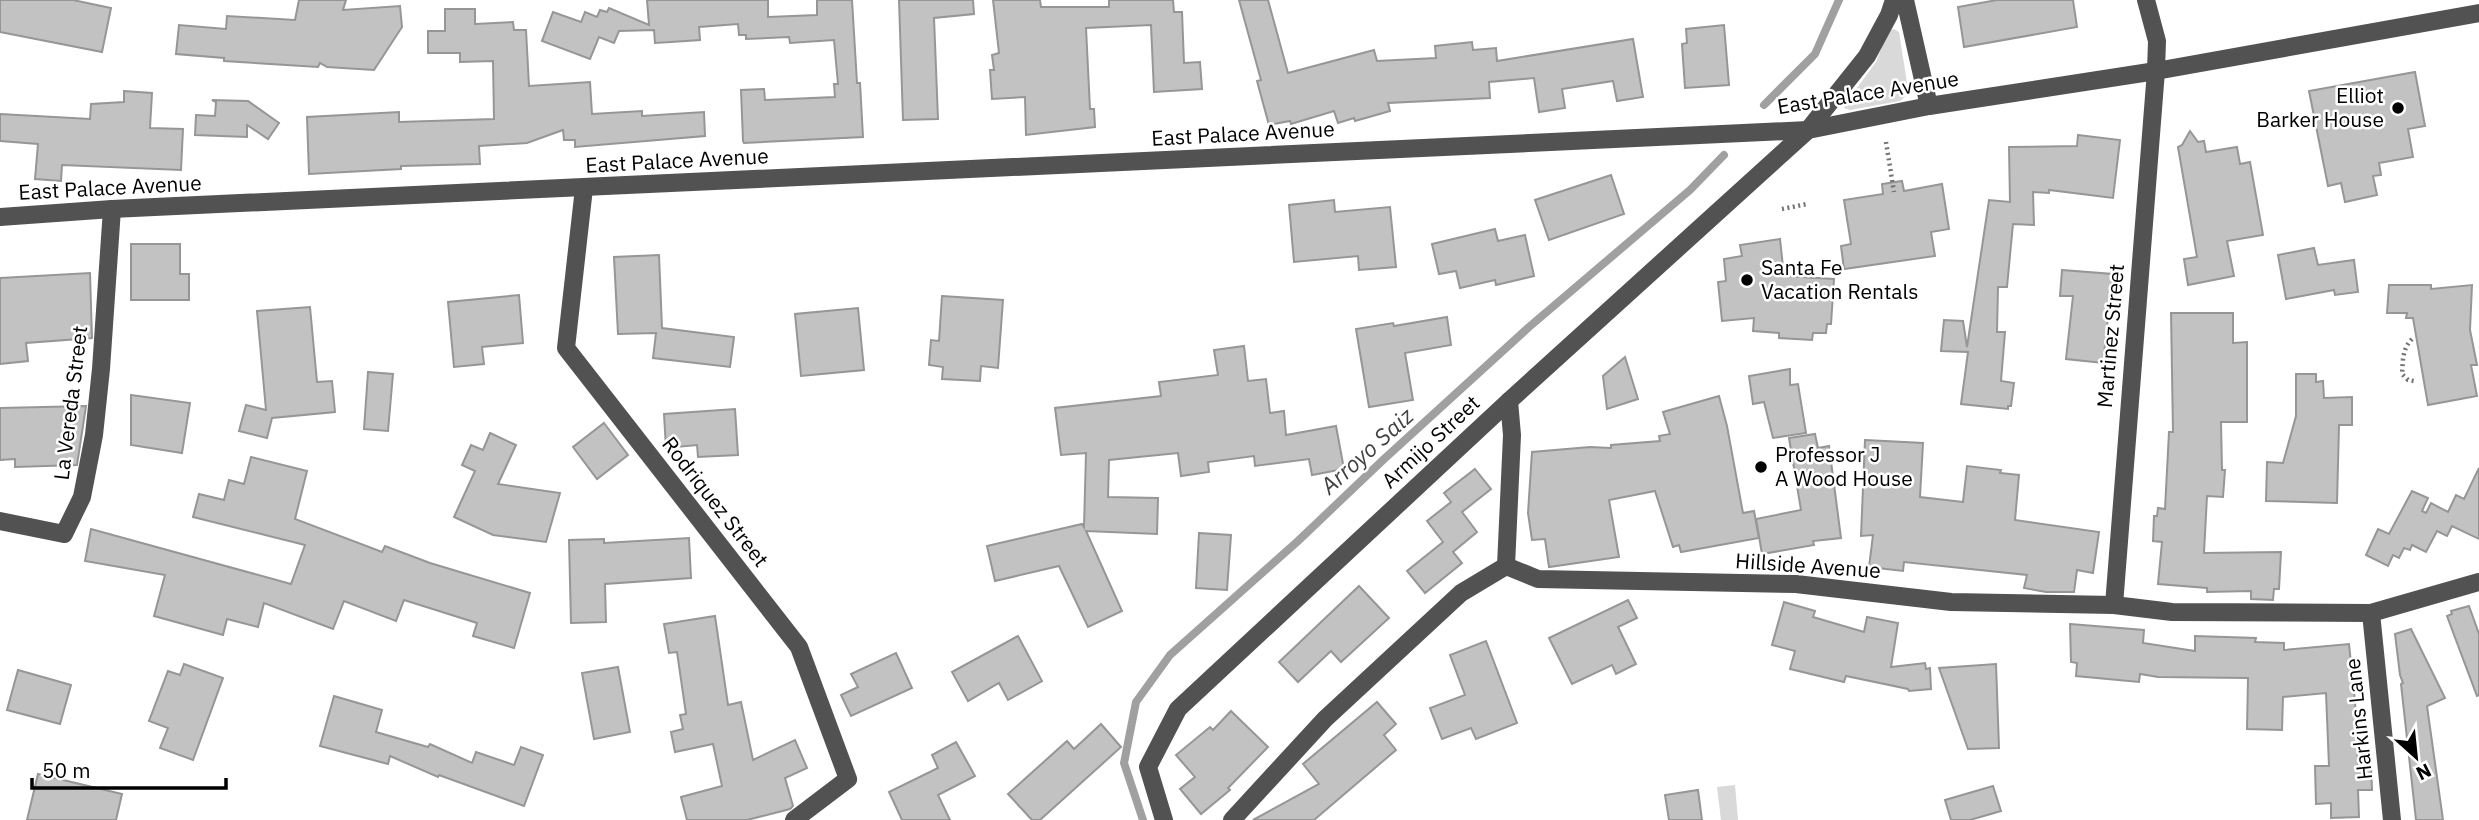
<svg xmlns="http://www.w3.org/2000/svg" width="2479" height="820" viewBox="0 0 2479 820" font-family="'IBM Plex Sans',sans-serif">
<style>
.green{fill:#d9d9d9}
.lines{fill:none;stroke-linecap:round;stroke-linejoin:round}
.stream{stroke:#a0a0a0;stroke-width:8}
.building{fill:#c2c2c2;stroke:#969696;stroke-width:2}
.path{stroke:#747474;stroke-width:4.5;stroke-dasharray:2 3.5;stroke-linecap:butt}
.minor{stroke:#525252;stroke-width:18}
.poi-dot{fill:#000;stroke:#fff;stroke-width:2.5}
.labels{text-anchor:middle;stroke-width:5;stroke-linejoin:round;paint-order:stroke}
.street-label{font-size:21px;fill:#000;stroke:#fff}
.poi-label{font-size:21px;fill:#000;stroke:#fff;text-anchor:start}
.water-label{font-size:23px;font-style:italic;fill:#414141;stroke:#fff}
</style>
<rect width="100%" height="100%" fill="#fff"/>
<g class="green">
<path d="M1894,29L1899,32L1908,89L1906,96L1900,101L1850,110L1844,108L1846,103L1876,62L1888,31Z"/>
<path d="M1735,785L1738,820H1721L1717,787Z"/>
</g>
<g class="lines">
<g class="stream">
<path d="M1764,105L1815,54L1839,0"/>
<path d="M1143,820L1124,763L1136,702L1170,655L1298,541L1383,460L1529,327L1690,190L1724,155"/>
</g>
</g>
<g class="building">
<path d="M0,0H73L111,8L102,52L0,32Z"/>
<path d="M299,0H346L343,10L400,6L402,27L374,70L327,67L320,63L318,67L224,61V58L176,54L179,25L226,29L227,16L295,20Z"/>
<path d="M647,0H768V17L817,15V0H852L857,83H860L863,137L744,143L743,141L741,90L764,89L765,100L835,97L834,84H838L834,40L790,43L789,37L746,39V35H739L738,24L699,27L700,40L671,42L655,43L654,30L619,31L614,43L599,37L590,59L542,41L553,12L581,22L585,12L597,17L600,10L607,12L609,8L649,25Z"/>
<path d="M899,0H973L974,14L934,18L938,119L903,120Z"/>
<path d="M993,0H1040L1041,7H1109V0H1173L1174,12H1182L1184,63L1200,62L1202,89L1154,92L1151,25L1086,28L1090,109H1094L1095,127L1026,135L1025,97L992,99L990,70H994L992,55L999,53Z"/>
<path d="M1239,0H1268L1288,73L1374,50L1377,61L1436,58L1435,46L1472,42L1473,50L1496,48L1497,61L1633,39L1643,97L1617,101L1613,81L1562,89L1565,108L1539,112L1534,78L1489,82L1490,98L1388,103L1390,111L1355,121L1354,118L1338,123L1334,111L1291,124L1290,121L1269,125L1257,81L1261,80Z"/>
<path d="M1997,0H2073L2077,27L1964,47L1958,7Z"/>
<path d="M445,9H475V24L513,22L514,30H526L529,86L590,82L592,114L642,111V116L704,112L705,136L575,147V140H564L563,130L527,143L479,146L480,164L401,166V169L309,174L307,117L399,112V122L494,119L493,61L460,62V53H428V31H445Z"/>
<path d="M1724,25L1729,85L1685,88L1682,44L1687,43L1686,29Z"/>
<path d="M2415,72L2425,126L2408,129L2413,157L2379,163L2381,175L2373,176L2377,195L2345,202L2341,183L2328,186L2309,91Z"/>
<path d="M124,91L152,93L150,128L183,129L181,170L62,165L61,181L35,179L38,144L0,141V114L90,119L91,104L124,102Z"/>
<path d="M212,100L248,101L279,123L268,139L247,125V137L195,135L196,115L215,116L216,102Z"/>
<path d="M2190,131L2198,142L2204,141L2206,152L2237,147L2240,164L2250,162L2263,235L2227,241L2234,276L2188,285L2184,259L2197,257L2178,147L2182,145Z"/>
<path d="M2078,135L2120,140L2113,198L2049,190V193L2033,192L2034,225L2013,224L2007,287H1998L1997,332H2005L2001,381L2014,383L2011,406H2008V409L1961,404L1968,352L1941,351L1944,320L1963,321L1967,347L1989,200L2010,202L2009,147L2077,146Z"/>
<path d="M1611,175L1624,214L1549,240L1535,200Z"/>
<path d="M1902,181L1904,191L1942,184L1949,229L1931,232L1935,256L1844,269L1841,246L1851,244L1844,200L1883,194L1882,184Z"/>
<path d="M1334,200L1335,212L1390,207L1396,267L1359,270L1358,256L1294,262L1289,205Z"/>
<path d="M1495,229L1498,241L1525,235L1534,276L1496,285L1495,280L1460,288L1456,271L1439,274L1432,244Z"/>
<path d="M1780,239L1784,276L1834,279L1831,324H1827L1826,333H1813L1812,340L1779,338V333L1753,331L1754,318L1722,321L1718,282L1726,281L1724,259L1742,256L1740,245Z"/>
<path d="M131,244H180V274H189V300H131Z"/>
<path d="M2314,248L2318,265L2354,260L2358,292L2335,295L2334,290L2286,299L2278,255Z"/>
<path d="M659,255L662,328L734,337L730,367L653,358L656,333L618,334L614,257Z"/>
<path d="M2062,270L2113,274L2103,363L2066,359L2073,296H2060Z"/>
<path d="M90,273L92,338L26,343L28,361L0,364V278Z"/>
<path d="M2389,285H2431V289L2472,285L2470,330L2477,365H2471L2477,396L2428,405L2413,318H2406L2407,313H2387Z"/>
<path d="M519,295L523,343L482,347L484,364L454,367L448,302Z"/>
<path d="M942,296L1003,300L998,368L981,366L980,381L942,379L943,367L929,365L931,340L939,341Z"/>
<path d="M310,307L317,382L332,381L335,412L272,418L267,438L239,431L246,405L266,410L257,311Z"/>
<path d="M858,308L864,370L801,376L795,314Z"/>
<path d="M2171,313H2233V343L2247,342V422H2221L2222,470H2225L2223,497L2207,496L2204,553L2281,552L2279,589H2274L2273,600L2251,599V591L2207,592V588L2158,584L2162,542L2153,541L2154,516H2157L2158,508L2165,509L2169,432H2173Z"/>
<path d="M1447,317L1451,345L1405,353L1413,400L1369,407L1356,329L1393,323L1394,326Z"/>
<path d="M1244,346L1248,381L1266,379L1270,413L1284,411L1286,435L1336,426L1344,469L1312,475L1309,459L1255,466L1254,456L1208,462L1209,472L1181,476L1178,453L1109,460L1108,497L1158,498L1157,534L1086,531L1122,611L1088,627L1059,566L995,581L987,546L1082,524L1084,527L1086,453L1061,455L1055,408L1161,396L1159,382L1218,375L1214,350Z"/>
<path d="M1625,357L1638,399L1607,409L1603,376Z"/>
<path d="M1790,369V385L1798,384L1806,433L1773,438L1764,402L1753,404L1749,376Z"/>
<path d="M368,372L393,374L388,431L364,429Z"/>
<path d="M2296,374H2316V382L2323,381L2324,398L2352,397V425H2339L2337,503L2266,501L2267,462L2283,463L2296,416Z"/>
<path d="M131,395L190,403L182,453L131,445Z"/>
<path d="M1719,396L1727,426L1743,513L1754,511L1759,538L1681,552L1679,545L1673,547L1655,491L1609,500L1619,557L1549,567L1545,539L1532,540L1528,513L1532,452L1590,447L1611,448V445L1660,441L1659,436L1670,434L1663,412Z"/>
<path d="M86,406L77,465L15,467V459L0,460V408Z"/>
<path d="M735,409L738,455L698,457L697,445L666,448L664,414Z"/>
<path d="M604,423L628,455L597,479L573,447Z"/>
<path d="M490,433L516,445L498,484L560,493L546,542L493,535L454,517L475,471L462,465L471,445L483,450Z"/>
<path d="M1815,434L1818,448L1829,446L1841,538L1813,541L1814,545L1762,554L1756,519L1801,510L1789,438Z"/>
<path d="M1865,440L1923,443L1920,497L1963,502L1967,466L2001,470L2000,473L2019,475L2015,520L2099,532L2093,573L2077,570L2074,592H2046L2024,588L2027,575L1904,562L1903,571L1869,567L1873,535L1861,536Z"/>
<path d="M251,457L307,471L295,519L382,552L385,546L430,563L530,593L514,648L473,636L477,623L404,600L396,621L344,601L333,629L264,603L258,627L227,619L223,635L154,616L165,575L85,561L91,529L291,584L305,545L193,517L199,494L224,500L229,480L244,484Z"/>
<path d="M2479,468V539L2452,526L2447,536L2437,531L2426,552L2412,545L2410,550L2404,548L2399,558L2393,555L2388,566L2366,555L2378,529L2389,534L2412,491L2428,498L2422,511L2426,513L2431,503L2448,512L2456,495L2464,499Z"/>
<path d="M1475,469L1491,489L1462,512L1477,532L1453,552L1462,563L1425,593L1407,571L1443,542L1427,521L1451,502L1444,493Z"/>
<path d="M1199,533L1231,535L1227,590L1196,588Z"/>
<path d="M689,538L691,578L605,584L606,622L571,623L569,540L604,539V543Z"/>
<path d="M1359,586L1389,618L1341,662L1331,651L1298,682L1279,662Z"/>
<path d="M1628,600L1637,618L1618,627L1636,664L1616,674L1612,665L1572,684L1549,638Z"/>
<path d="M1784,602L1815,611L1813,617L1864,632L1867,617L1898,623L1891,667L1925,663L1926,669L1930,668L1931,689L1909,691L1908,689L1846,676L1844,682L1790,669L1795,651L1772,645Z"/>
<path d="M2469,606L2479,634V695L2477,696L2447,616L2452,614L2451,611Z"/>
<path d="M715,616L728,705L741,702L753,760L795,740L807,768L785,778L793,806L790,809L747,820H687L681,797L722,786L713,744L675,752L671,732L683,729L680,715L686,714L677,652L669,653L664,624Z"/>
<path d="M2070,624L2144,630L2143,643L2195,651V636L2256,638L2255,642L2284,643V650L2349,644L2355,701L2358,764H2371L2372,790H2358L2359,817L2331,818V803L2316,804L2315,766H2329L2326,693L2283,697L2282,730L2247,729L2248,678L2158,677L2140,674L2139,682L2076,676L2077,663L2071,662Z"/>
<path d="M2411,629L2445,698L2427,706L2443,820H2416L2401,684L2403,683L2400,675L2395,634Z"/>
<path d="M1018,636L1042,681L1008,700L999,683L968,701L952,672Z"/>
<path d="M1486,641L1517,723L1476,739L1471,728L1442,739L1430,708L1465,695L1450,655Z"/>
<path d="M896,653L912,688L851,716L841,695L858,687L851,674Z"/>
<path d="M184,664L223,678L193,760L160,748L168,728L149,721L168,671L180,675Z"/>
<path d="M1996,664L1999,748L1968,749L1939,668Z"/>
<path d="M618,667L630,732L594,739L582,673Z"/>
<path d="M18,670L71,685L60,724L7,710Z"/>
<path d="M334,696L382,710L376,732L428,747L430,744L472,763L476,752L514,765L521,747L543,755L524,806L439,775L438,777L390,756L388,764L320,746Z"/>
<path d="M1377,702L1396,724L1384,735L1396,750L1314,820H1253L1319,784L1303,764Z"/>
<path d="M1231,711L1268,747L1228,788L1230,790L1201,814L1180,789L1195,777L1176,755L1210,727L1213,730Z"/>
<path d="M1101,724L1121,747L1040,820H1032L1008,794L1067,741L1074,749Z"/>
<path d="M956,742L975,776L938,795L950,820H902L889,792L938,768L932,755Z"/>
<path d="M38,774L122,794L116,820H27Z"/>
<path d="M1993,786L2001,811L1970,820H1951L1945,800Z"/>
<path d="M1698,790L1702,820H1669L1665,795Z"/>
</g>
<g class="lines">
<g class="path">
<path d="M1886,142L1894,192"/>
<path d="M1782,209L1807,204"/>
<path d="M2412,339C2402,349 2403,361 2402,374L2408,380L2414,381"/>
</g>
<g class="minor">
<path d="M1905,0L1929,106"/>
<path d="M584,188L566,348L799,647L848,779L794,820"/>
<path d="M0,217L112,209L1808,130L1929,106L2156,71L2479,13"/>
<path d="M0,521L64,534L82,497L94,435L101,369L112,209"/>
<path d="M1506,566L1512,435L1509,401"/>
<path d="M2114,605L2156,71L2157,41L2146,0"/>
<path d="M2371,613L2392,820"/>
<path d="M1164,820L1148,767L1178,709L1509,401L1808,130L1867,56L1889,15L1894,0"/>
<path d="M1232,820L1325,719L1461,593L1506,566L1538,579L1796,584L1951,602L2114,605L2172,612L2371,613L2479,582"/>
</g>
</g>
<g class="poi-dot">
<circle cx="2398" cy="108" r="7"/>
<circle cx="1747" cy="280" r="7"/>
<circle cx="1761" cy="467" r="7"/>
</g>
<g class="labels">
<g class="street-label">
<text transform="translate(1868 93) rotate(-9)" y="7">East Palace Avenue</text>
<text transform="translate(1243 134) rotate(-3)" y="7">East Palace Avenue</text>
<text transform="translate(677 161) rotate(-3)" y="7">East Palace Avenue</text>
<text transform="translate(110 188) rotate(-3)" y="7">East Palace Avenue</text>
<text transform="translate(2111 336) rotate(-85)" y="7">Martinez Street</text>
<text transform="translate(71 403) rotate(-83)" y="7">La Vereda Street</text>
<text transform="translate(1431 442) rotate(-43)" y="7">Armijo Street</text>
<text transform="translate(715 502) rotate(52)" y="7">Rodriquez Street</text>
<text transform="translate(1808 566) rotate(4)" y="7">Hillside Avenue</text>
<text transform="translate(2359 719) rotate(-96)" y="7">Harkins Lane</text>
</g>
<g class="poi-label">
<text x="2384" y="103" text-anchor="end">Elliot<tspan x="2384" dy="24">Barker House</tspan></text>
<text x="1761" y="275">Santa Fe<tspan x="1761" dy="24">Vacation Rentals</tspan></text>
<text x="1775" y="462">Professor J<tspan x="1775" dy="24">A Wood House</tspan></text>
</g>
<g class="water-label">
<text transform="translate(1367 451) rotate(-42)" y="8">Arroyo Saiz</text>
</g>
</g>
<g transform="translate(2416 757) rotate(153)" stroke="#ffffff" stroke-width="5" paint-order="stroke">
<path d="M0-5L12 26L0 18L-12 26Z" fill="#000000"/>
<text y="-10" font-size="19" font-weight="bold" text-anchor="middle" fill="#000000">N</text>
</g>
<path d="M32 778v10h194v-10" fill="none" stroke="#000000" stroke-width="3.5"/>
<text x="42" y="778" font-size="21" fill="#000000" stroke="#ffffff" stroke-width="5" paint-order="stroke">50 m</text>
</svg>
